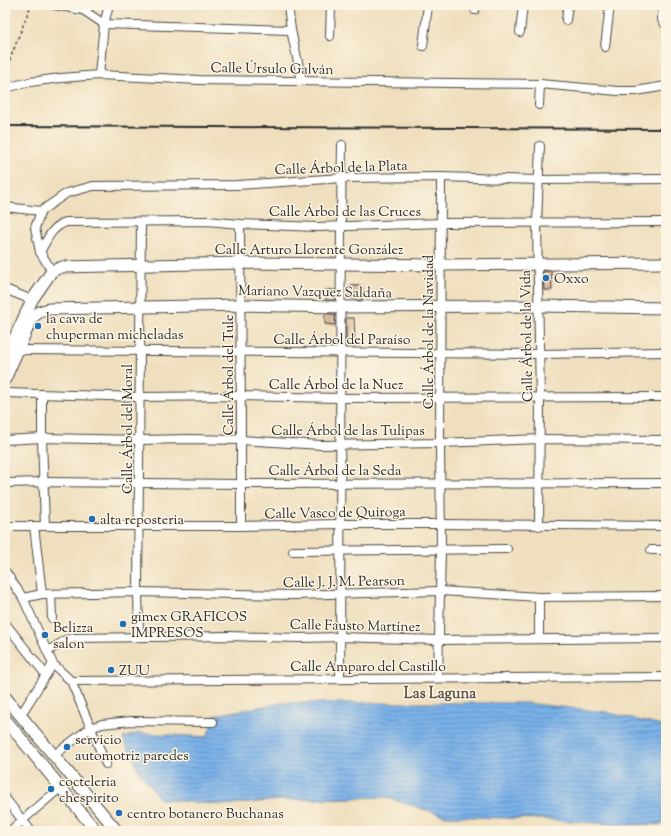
<svg xmlns="http://www.w3.org/2000/svg" width="671" height="836" viewBox="0 0 671 836" font-family="'Sorts Mill Goudy',serif">
<style>
.water{fill:url(#water-rules);stroke:#526e8a}
.building{fill:#cfa787}
.lines{fill:none;stroke-linecap:round;stroke-linejoin:round}
.street-casing{stroke:#484641;stroke-width:10}
.secondary-casing{stroke:#484641;stroke-width:13}
.path{stroke:#484641;stroke-width:1.5;stroke-dasharray:3 3;stroke-linecap:butt}
.street{stroke:#fff;stroke-width:8}
.secondary{stroke:#fff;stroke-width:11}
.rail{stroke:#2b2b2b;stroke-width:2}
.poi-dot{fill:#1f6fb2;stroke:#fcf5e5;stroke-width:1.5}
.labels{text-anchor:middle;stroke-width:3;stroke-linejoin:round;paint-order:stroke}
.street-label{font-size:14px;fill:#2b2b2b;stroke:#fcf5e5}
.poi-label{font-size:14px;fill:#2b2b2b;stroke:#fcf5e5;text-anchor:start}
.neighbourhood-label{font-size:15px;font-weight:bold;fill:#64564b;stroke:#fcf5e5}
</style>
<defs>
<pattern id="water-rules" width="6" height="5" patternUnits="userSpaceOnUse"><rect width="6" height="5" fill="#79b1e9"/><path d="M0 2.5h6" fill="none" stroke="#6390bd"/></pattern>
</defs>
<rect width="100%" height="100%" fill="#fcf5e5"/>
<filter id="ink" filterUnits="userSpaceOnUse"><feTurbulence type="fractalNoise" baseFrequency=".025" numOctaves="2"/><feDisplacementMap in="SourceGraphic" scale="8" xChannelSelector="R" yChannelSelector="G"/><feConvolveMatrix kernelMatrix="1 2 1 2 8 2 1 2 1" color-interpolation-filters="sRGB"/></filter>
<filter id="wash" filterUnits="userSpaceOnUse"><feTurbulence type="fractalNoise" baseFrequency=".012" numOctaves="4" result="noise"/><feDisplacementMap in="SourceGraphic" scale="16" xChannelSelector="R" yChannelSelector="G"/><feGaussianBlur stdDeviation="0.9" result="paint"/><feColorMatrix in="noise" values="0 0 0 0 0 0 0 0 0 0 0 0 0 0 0 0 0 1.4 0 .05"/><feComposite in="paint" operator="in"/></filter>
<g filter="url(#wash)">
<rect width="100%" height="100%" fill="#efdfbe"/>
<path class="water" d="M281,703H526L605,712L666,727V824L627,825L538,819L446,816L385,797L281,800L223,805L160,799L139,771L123,738L139,733L207,737L215,715Z"/>
<g id="blocks">
<g class="building">
<path d="M543,271H551L552,290H544Z"/>
<path d="M349,286H362V300H355V298H349Z"/>
<rect x="326" y="290" width="9" height="10"/>
<path d="M325,314H335V325L325,324Z"/>
<path d="M346,318H354L355,346L346,345Z"/>
</g>
</g>
</g>
<g filter="url(#ink)">
<use href="#blocks" fill-opacity="0" stroke="#484641" stroke-width="1"/>
<g class="lines">
<g class="street-casing">
<g id="street">
<path d="M54,5L83,10L91,5"/>
<path d="M288,5L291,30L302,81"/>
<path d="M663,5L662,20L666,25"/>
<path d="M83,10L104,24L291,30"/>
<path d="M475,10L476,5"/>
<path d="M566,20L568,5"/>
<path d="M520,32L523,5"/>
<path d="M330,36L331,5"/>
<path d="M423,46L428,5"/>
<path d="M605,47L610,5"/>
<path d="M99,75L104,24L109,5"/>
<path d="M5,88L30,82L61,78L99,75L199,80L540,84L618,91H636L666,86"/>
<path d="M539,105L540,84"/>
<path d="M5,207L41,211"/>
<path d="M240,224L241,440V526"/>
<path d="M40,252C48,238 51,228 66,222L207,221L240,224L317,227L442,223L666,222"/>
<path d="M52,271L40,252L35,228L41,211L67,193L93,186L237,185L342,178L441,177L538,180L666,179"/>
<path d="M5,289L32,300"/>
<path d="M18,350L539,354L666,352"/>
<path d="M5,393L140,397L241,396L341,398L666,397"/>
<path d="M42,395V438L45,526"/>
<path d="M5,440L42,438L140,440L189,439L241,440L321,445L440,443L540,439L666,440"/>
<path d="M5,483L44,482L241,484L666,483"/>
<path d="M5,526H241L341,524H440L666,526"/>
<path d="M34,526L42,594"/>
<path d="M539,526L540,398L537,223L540,146"/>
<path d="M651,550H666"/>
<path d="M293,551L507,549"/>
<path d="M5,571L23,598L53,664L71,681L106,764"/>
<path d="M51,594L52,618"/>
<path d="M539,597V639"/>
<path d="M23,598L42,594L138,592L293,595L440,591L539,597L666,596"/>
<path d="M5,623L46,675"/>
<path d="M139,636L138,592L141,222"/>
<path d="M48,651L66,640L74,638L229,636L299,638L340,637L438,640L666,638"/>
<path d="M438,678L441,550L440,443L441,177"/>
<path d="M340,679C341,501 339,323 342,145"/>
<path d="M71,681L666,677"/>
<path d="M20,716L53,664"/>
<path d="M54,755L90,728L102,724L131,721L213,722"/>
<path d="M5,798L31,831"/>
<path d="M10,831L60,788"/>
</g>
</g>
<g class="secondary-casing">
<g id="secondary">
<path d="M5,359L32,300L52,271L62,267L241,263L441,265L666,263"/>
<path d="M5,379L32,318L39,312L49,309L241,305L340,307L538,306L666,308"/>
<path d="M5,697L117,831"/>
<path d="M5,719L96,831"/>
</g>
</g>
<path class="path" d="M5,72L31,5"/>
<use href="#street" class="street"/>
<use href="#secondary" class="secondary"/>
<path class="rail" d="M5,126L666,129"/>
</g>
</g>
<g class="poi-dot">
<circle cx="546" cy="278" r="4"/>
<circle cx="38" cy="326" r="4"/>
<circle cx="92" cy="519" r="4"/>
<circle cx="123" cy="624" r="4"/>
<circle cx="45" cy="635" r="4"/>
<circle cx="111" cy="670" r="4"/>
<circle cx="67" cy="747" r="4"/>
<circle cx="51" cy="789" r="4"/>
<circle cx="119" cy="813" r="4"/>
</g>
<g class="labels">
<g class="street-label">
<text transform="translate(272 68) rotate(1)" y="5">Calle Úrsulo Galván</text>
<text transform="translate(341 167) rotate(-2)" y="5">Calle Árbol de la Plata</text>
<text x="345" y="216">Calle Árbol de las Cruces</text>
<text x="309" y="254">Calle Arturo Llorente González</text>
<text transform="translate(315 291) rotate(1)" y="5">Mariano Vazquez Saldaña</text>
<text transform="translate(428 332) rotate(-90)" y="5">Calle Árbol de la Navidad</text>
<text transform="translate(526 336) rotate(-91)" y="5">Calle Árbol de la Vida</text>
<text x="342" y="344">Calle Árbol del Paraíso</text>
<text transform="translate(228 375) rotate(-90)" y="5">Calle Árbol del Tule</text>
<text x="336" y="389">Calle Árbol de la Nuez</text>
<text transform="translate(127 429) rotate(-90)" y="5">Calle Árbol del Moral</text>
<text x="348" y="435">Calle Árbol de las Tulipas</text>
<text x="335" y="475">Calle Árbol de la Seda</text>
<text transform="translate(335 512) rotate(-1)" y="5">Calle Vasco de Quiroga</text>
<text transform="translate(344 581) rotate(-1)" y="5">Calle J. J. M. Pearson</text>
<text transform="translate(355 625) rotate(1)" y="5">Calle Fausto Martínez</text>
<text x="368" y="671">Calle Amparo del Castillo</text>
</g>
<g class="poi-label">
<text x="554" y="283">Oxxo</text>
<text x="46" y="323">la cava de<tspan x="46" dy="16">chuperman micheladas</tspan></text>
<text x="100" y="524">alta reposteria</text>
<text x="131" y="621">gimex GRAFICOS<tspan x="131" dy="16">IMPRESOS</tspan></text>
<text x="53" y="632">Belizza<tspan x="53" dy="16">salon</tspan></text>
<text x="119" y="675">ZUU</text>
<text x="75" y="744">servicio<tspan x="75" dy="16">automotriz paredes</tspan></text>
<text x="59" y="786">cocteleria<tspan x="59" dy="16">chespirito</tspan></text>
<text x="127" y="818">centro botanero Buchanas</text>
</g>
<g class="neighbourhood-label">
<text x="440" y="698">Las Laguna</text>
</g>
</g>
<rect width="671" height="836" fill="none" stroke="#fcf5e5" stroke-width="20"/>
</svg>
